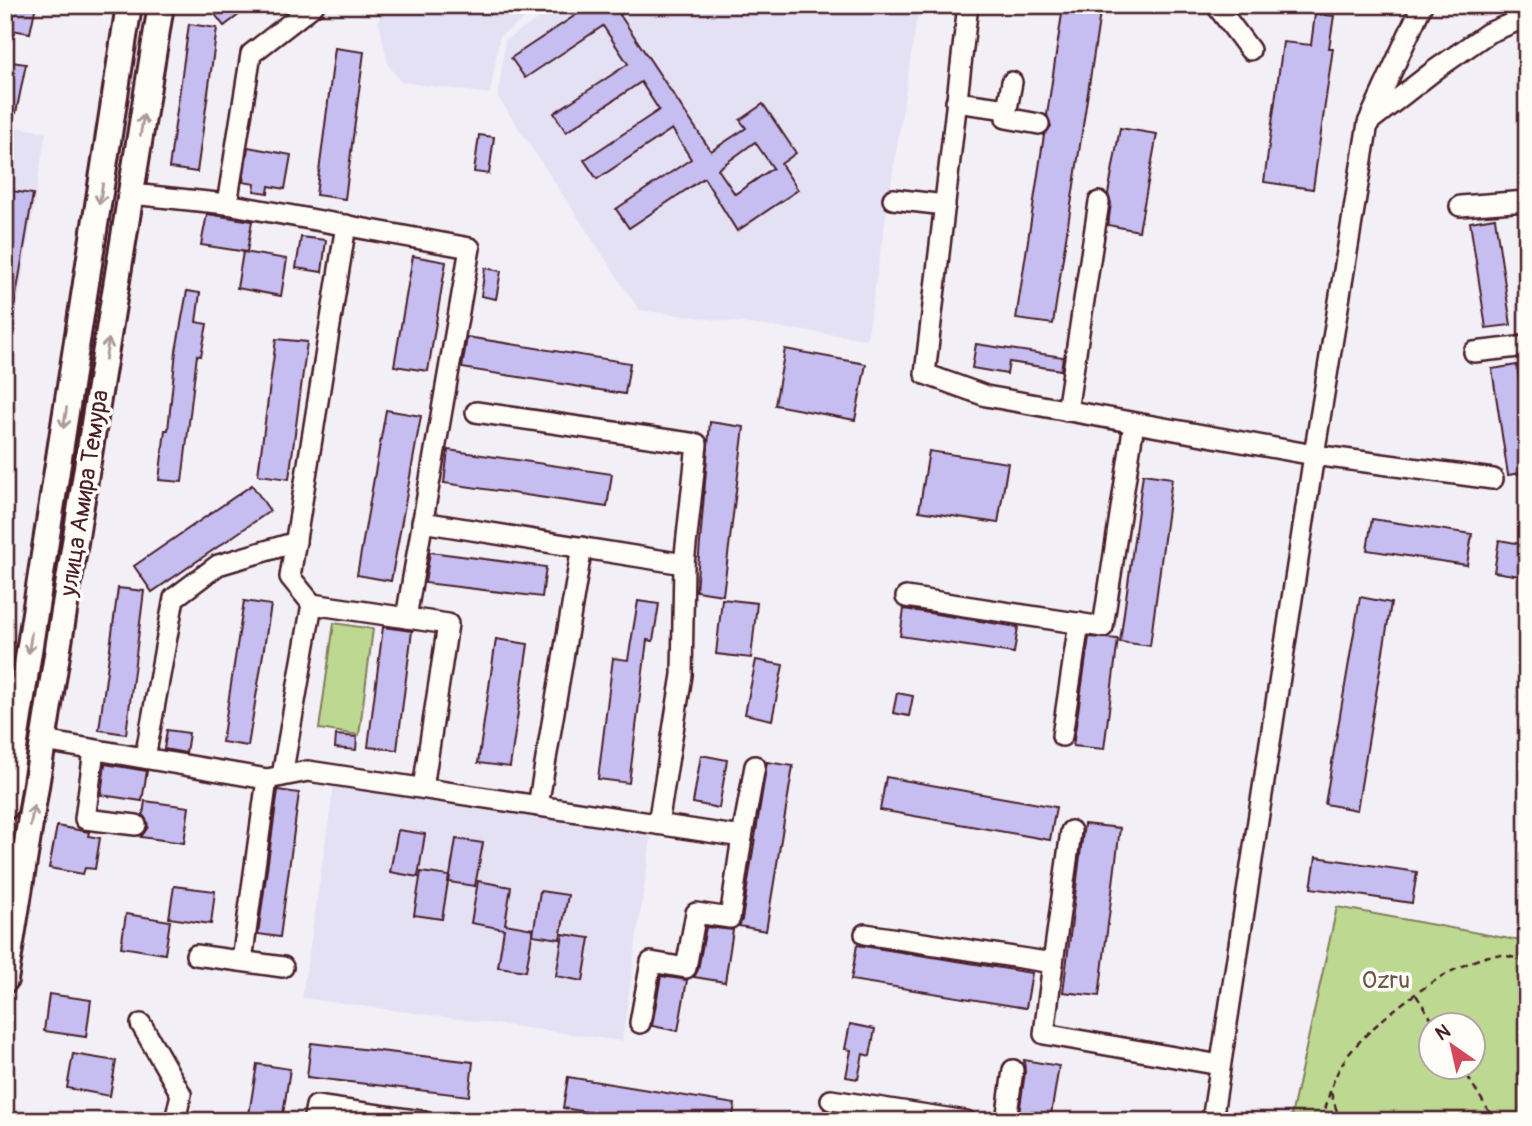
<svg xmlns="http://www.w3.org/2000/svg" width="1532" height="1126" viewBox="0 0 1532 1126" font-family="Pangolin,sans-serif">
<style>
.built{fill:#e5e1f4}
.green{fill:#bdd991;stroke:#847c5e;stroke-width:2;fill-rule:evenodd}
.building{fill:#c6bef0;stroke:#4a1f2b;stroke-width:2;fill-rule:evenodd}
.lines{fill:none;stroke-linecap:round;stroke-linejoin:round}
.minor-casing{stroke:#4a1f2b;stroke-width:24}
.major-casing{stroke:#4a1f2b;stroke-width:30}
.path{stroke:#4a1f2b;stroke-width:2.5;stroke-dasharray:7 5;stroke-linecap:butt}
.minor{stroke:#fdfcf7;stroke-width:19}
.major{stroke:#fdfcf7;stroke-width:24}
.oneway{stroke:#ac999b}
.labels{text-anchor:middle;stroke-width:7;stroke-linejoin:round;paint-order:stroke}
.street-label{font-size:24px;fill:#4a1f2b;stroke:#fdfcf7}
.park-label{font-size:24px;fill:#6c574a;stroke:#fdfcf7}
</style>
<rect width="100%" height="100%" fill="#f2f0f6"/>
<filter id="ink" filterUnits="userSpaceOnUse"><feTurbulence type="fractalNoise" baseFrequency=".0143" numOctaves="2"/><feDisplacementMap in="SourceGraphic" scale="14" xChannelSelector="R" yChannelSelector="G"/><feConvolveMatrix kernelMatrix="1 2 1 2 8 2 1 2 1" color-interpolation-filters="sRGB"/></filter>
<g filter="url(#ink)">
<g class="built">
<path d="M381,5H546L500,36L490,94L401,82L388,65L379,23Z"/>
<path d="M559,5H919L867,339L639,310L498,97L505,40Z"/>
<path d="M5,125L46,132L5,386Z"/>
<path d="M334,784L652,832L622,1041L302,998Z"/>
</g>
<g class="green">
<path d="M334,623L373,629L359,735L319,729Z"/>
<path d="M1337,907L1527,942V1121H1290ZM1430,1024H1472V1066H1430Z"/>
</g>
<g class="building">
<path d="M5,5H36L30,33L5,29Z"/>
<path d="M208,5H252L224,26Z"/>
<path d="M591,5H635L620,15L711,151L746,128L740,120L763,104L796,153L781,164L798,190L737,231L704,178L629,228L616,209L691,159L672,129L597,179L584,160L659,110L641,82L566,132L554,113L628,64L603,26L525,78L511,58ZM755,142L773,168L735,194L718,169Z"/>
<path d="M1063,7L1100,13L1053,324L1016,319L1044,135L1051,126L1047,115Z"/>
<path d="M1315,14L1334,16L1329,48H1333L1313,189L1264,182L1283,42L1311,45Z"/>
<path d="M189,24L217,28L197,172L169,168Z"/>
<path d="M335,48L364,52L345,199L316,195Z"/>
<path d="M5,61L26,64L16,113L5,111Z"/>
<path d="M1120,128L1157,134L1139,231L1108,225L1111,203L1108,194Z"/>
<path d="M479,135L494,137L489,174L474,172Z"/>
<path d="M248,147L291,155L285,189L269,186L268,193L254,191L255,184L243,182Z"/>
<path d="M5,190L33,194L12,320H5Z"/>
<path d="M207,214L252,221L247,252L201,245Z"/>
<path d="M1495,218L1511,325L1486,328L1470,222Z"/>
<path d="M301,237L326,240L322,272L296,268Z"/>
<path d="M243,252L287,259L281,296L237,288Z"/>
<path d="M413,256L446,262L428,371L394,366Z"/>
<path d="M485,268L501,271L496,299L481,296Z"/>
<path d="M187,291L200,293L196,322L207,324L201,356L197,355L182,482L159,480L165,430H168L176,351Z"/>
<path d="M467,337L630,363L625,394L462,368Z"/>
<path d="M276,339L307,342L289,479L258,475Z"/>
<path d="M976,344L1063,357L1061,370L1009,362L1007,374L972,368Z"/>
<path d="M785,349L866,364L855,420L775,405Z"/>
<path d="M1517,365L1527,433V472L1508,475L1492,369Z"/>
<path d="M386,410L421,416L391,581L357,575Z"/>
<path d="M710,422L744,427L723,595L696,591Z"/>
<path d="M448,450L612,474L607,507L444,483Z"/>
<path d="M929,451L1008,463L998,523L919,511Z"/>
<path d="M1143,474L1172,478L1150,646L1120,642Z"/>
<path d="M252,485L270,511L152,592L134,566Z"/>
<path d="M1372,519L1472,534L1467,565L1367,550Z"/>
<path d="M1499,540L1527,545V577L1494,572Z"/>
<path d="M430,552L546,567L542,597L425,583Z"/>
<path d="M118,588L144,591L126,734L99,730Z"/>
<path d="M1360,597L1391,603L1357,810L1325,804Z"/>
<path d="M722,599L757,603L751,658L716,654Z"/>
<path d="M244,601L271,605L248,746L222,742Z"/>
<path d="M638,601L659,604L653,641L647,640L629,783L598,779L613,658L628,660Z"/>
<path d="M904,609L1018,627L1014,653L900,636Z"/>
<path d="M383,627L412,631L397,750L368,747Z"/>
<path d="M1089,637L1118,639L1104,749L1073,746Z"/>
<path d="M496,639L528,644L510,767L478,763Z"/>
<path d="M756,660L783,665L772,720L745,714Z"/>
<path d="M897,693L913,696L909,716L893,713Z"/>
<path d="M167,730L189,733L186,753L164,749Z"/>
<path d="M336,735L357,737L356,750L335,748Z"/>
<path d="M701,755L727,760L719,808L693,803Z"/>
<path d="M767,762L793,766L766,931L739,926L742,920Z"/>
<path d="M105,764L147,771L142,801L101,795Z"/>
<path d="M886,777L1056,807L1050,840L880,810Z"/>
<path d="M278,790L299,793L280,937L258,934Z"/>
<path d="M145,801L189,807L184,843L141,837L148,827L147,821L143,815Z"/>
<path d="M1084,824L1120,828L1099,996L1063,992Z"/>
<path d="M57,826L89,832L88,836L100,838L95,869L85,868L83,874L49,868Z"/>
<path d="M398,830L425,834L418,877L390,872Z"/>
<path d="M456,839L483,843L475,886L449,882Z"/>
<path d="M1316,857L1417,872L1412,903L1311,888Z"/>
<path d="M421,872L449,876L442,919L414,915Z"/>
<path d="M478,881L511,887L505,924L533,929L526,971L498,967L504,929L471,923Z"/>
<path d="M174,886L215,891L211,924L169,918Z"/>
<path d="M540,891L568,895L560,939L533,935Z"/>
<path d="M126,914L170,921L165,954L121,947Z"/>
<path d="M706,927L733,930L725,982L694,977L698,970Z"/>
<path d="M563,934L590,938L583,981L556,976Z"/>
<path d="M857,945L1032,973L1026,1008L851,980Z"/>
<path d="M661,976L687,980L678,1031L652,1026Z"/>
<path d="M49,994L91,1000L86,1037L44,1031Z"/>
<path d="M850,1024L875,1029L870,1056L863,1054L858,1079L846,1077L851,1050L845,1049Z"/>
<path d="M311,1043L473,1062L469,1096L307,1077Z"/>
<path d="M73,1054L116,1061L110,1096L67,1088Z"/>
<path d="M1024,1060L1059,1066L1050,1121H1018L1025,1072Z"/>
<path d="M257,1064L290,1069L282,1121H248Z"/>
<path d="M568,1077L735,1104L732,1121H641L563,1108Z"/>
</g>
<g class="lines">
<g class="minor-casing">
<g id="minor">
<path d="M968,5L925,374L986,396L1314,455L1493,479"/>
<path d="M1216,5L1250,50"/>
<path d="M956,102L1007,109L1012,82"/>
<path d="M1007,109L1006,118L1039,124"/>
<path d="M1371,120L1435,70L1488,33L1527,17"/>
<path d="M132,194L227,204L251,54L314,5"/>
<path d="M893,199L945,205"/>
<path d="M227,204L470,248L406,618"/>
<path d="M1460,206L1527,201"/>
<path d="M1474,352L1527,346"/>
<path d="M1067,411L1099,202"/>
<path d="M476,412L697,444L684,564L682,675L658,824"/>
<path d="M422,522L684,564"/>
<path d="M906,597L1103,627L1134,423"/>
<path d="M312,604L290,577L346,225"/>
<path d="M1062,736L1079,623"/>
<path d="M44,741L267,779L242,961"/>
<path d="M94,750L85,819L136,825"/>
<path d="M145,758L174,598L218,565L296,542"/>
<path d="M282,776L312,604L448,624L423,788"/>
<path d="M267,779L308,771L742,837L755,766"/>
<path d="M538,806L582,547"/>
<path d="M865,934L1053,963L1071,831"/>
<path d="M196,955L283,967"/>
<path d="M1053,963L1044,1034L1220,1065"/>
<path d="M640,1023L651,962L686,968L696,913L730,918L742,837"/>
<path d="M141,1024L181,1094L177,1112L181,1121"/>
<path d="M831,1100L966,1121"/>
<path d="M313,1121L316,1106L421,1121"/>
<path d="M1006,1121L1013,1070"/>
<path d="M1212,1121L1314,455L1368,123L1422,5"/>
</g>
</g>
<g class="major-casing">
<g id="major">
<path d="M5,807L129,5"/>
<path d="M5,980L161,5"/>
</g>
</g>
<g class="path">
<path d="M1416,995L1435,1024"/>
<path d="M1461,1066L1495,1121"/>
<path d="M1331,1093L1340,1121"/>
<path d="M1323,1121C1327,1100 1332,1079 1344,1061C1369,1023 1451,961 1495,955C1505,954 1517,959 1527,961"/>
</g>
<use href="#minor" class="minor"/>
<use href="#major" class="major"/>
</g>
<defs><path id="oneway-shaft" d="M-6 0H5M1.5-3L5.5 0L1.5 3" fill="none" stroke-width="1.6" stroke-linecap="round" stroke-linejoin="round" transform="scale(1.75)"/></defs>
<g class="oneway">
<use href="#oneway-shaft" transform="translate(142 125) rotate(-81)"/>
<use href="#oneway-shaft" transform="translate(101 194) rotate(99)"/>
<use href="#oneway-shaft" transform="translate(107 349) rotate(-81)"/>
<use href="#oneway-shaft" transform="translate(65 418) rotate(99)"/>
<use href="#oneway-shaft" transform="translate(30 643) rotate(98)"/>
<use href="#oneway-shaft" transform="translate(32 816) rotate(-81)"/>
</g>
</g>
<g class="labels">
<g class="street-label">
<text transform="translate(84 493) rotate(-81)" y="8">улица Амира Темура</text>
</g>
<g class="park-label">
<text x="1386" y="988">Ozru</text>
</g>
</g>
<rect width="1532" height="1126" fill="none" stroke="#fdfcf7" stroke-width="28"/>
<rect x="14" y="14" width="1504" height="1098" fill="none" stroke="#4a1f2b" stroke-width="2.5" filter="url(#ink)"/>
<g transform="translate(1452 1046) rotate(326)"><circle r="33" fill="#fdfcf7" stroke="#b5a4a5" stroke-width="2"/>
<path d="M0-5L12 26L0 18L-12 26Z" fill="#d1495b"/>
<text y="-10" font-size="19" font-weight="bold" text-anchor="middle" fill="#4a1f2b">N</text>
</g>
</svg>
